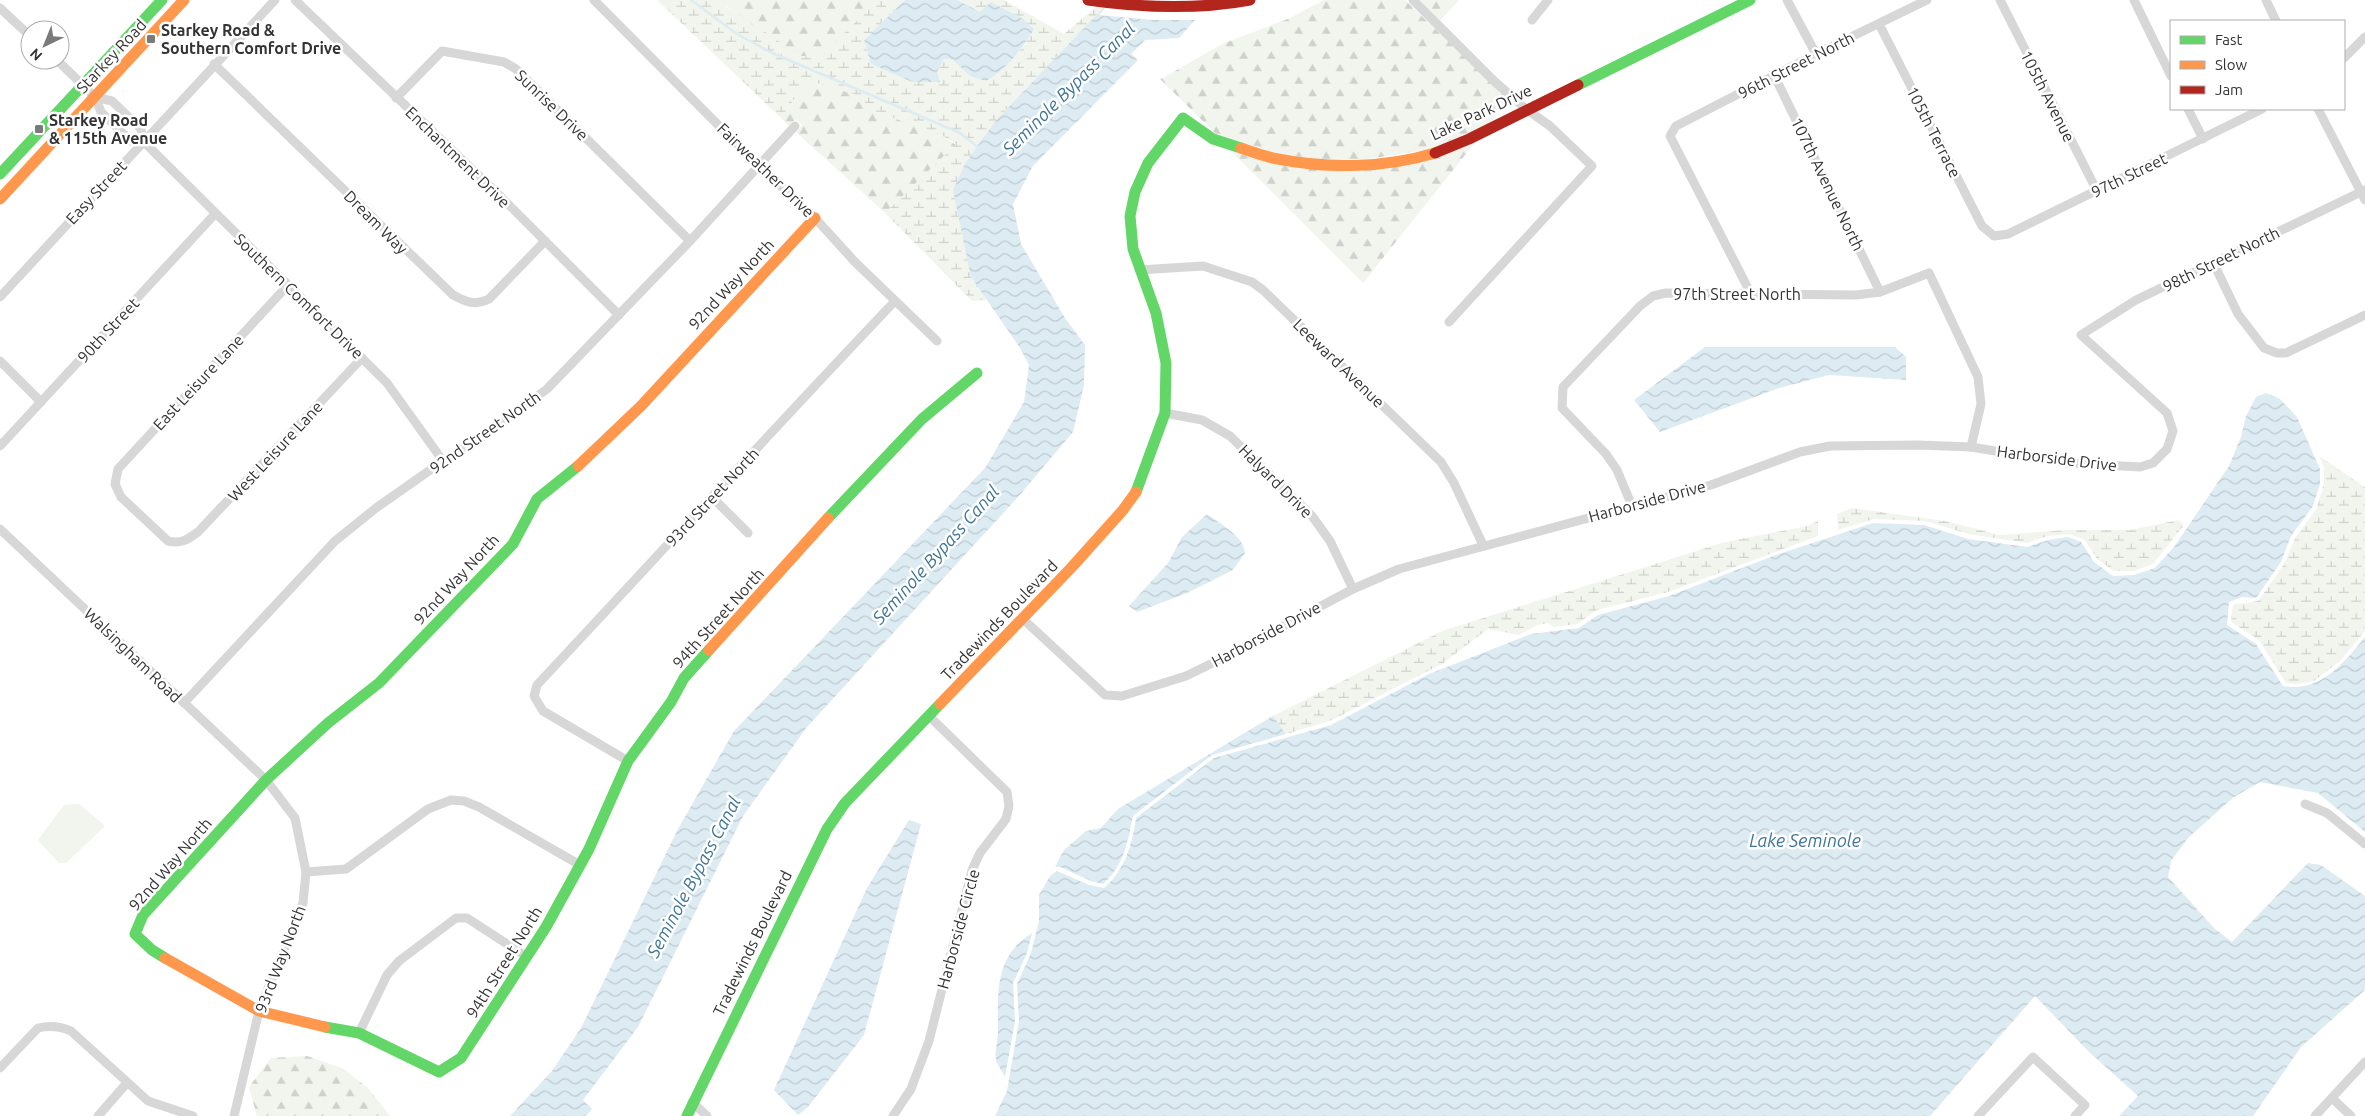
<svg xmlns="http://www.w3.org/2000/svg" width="2365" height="1116" viewBox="0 0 2365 1116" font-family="Ubuntu,sans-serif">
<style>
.forest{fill:url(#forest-firs)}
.wetland{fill:url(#wetland-marsh)}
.park{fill:#f1f5ed}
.water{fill:url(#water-waves)}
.pier{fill:#fff}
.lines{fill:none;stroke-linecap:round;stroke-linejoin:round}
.stream{stroke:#ddebf3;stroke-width:2.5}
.street{stroke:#d7d7d7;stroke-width:9}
.fast{stroke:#63d668;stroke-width:11}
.slow{stroke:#ff974d;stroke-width:11}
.jam{stroke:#b3261e;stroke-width:11}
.poi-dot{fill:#7a7a7a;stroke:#fff;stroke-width:2}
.labels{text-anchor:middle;stroke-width:5;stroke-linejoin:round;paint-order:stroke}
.poi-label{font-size:16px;font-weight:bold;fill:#333;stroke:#fff;text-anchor:start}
.street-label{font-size:16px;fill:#333;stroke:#fff}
.water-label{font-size:18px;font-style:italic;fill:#3f7597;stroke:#fff}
</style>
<defs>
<pattern id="forest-firs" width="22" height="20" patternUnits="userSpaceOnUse" patternTransform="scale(1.25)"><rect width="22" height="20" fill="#f1f5ed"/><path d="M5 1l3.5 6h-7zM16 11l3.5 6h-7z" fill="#cfd2cc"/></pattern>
<pattern id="wetland-marsh" width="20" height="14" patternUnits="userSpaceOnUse" patternTransform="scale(1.25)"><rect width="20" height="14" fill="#f1f5ed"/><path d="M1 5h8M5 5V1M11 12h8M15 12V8" fill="none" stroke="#cfd2cc"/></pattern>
<pattern id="water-waves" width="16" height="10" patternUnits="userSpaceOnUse" patternTransform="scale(1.25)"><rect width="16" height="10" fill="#ddebf3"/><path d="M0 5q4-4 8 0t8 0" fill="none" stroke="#becad1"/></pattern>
</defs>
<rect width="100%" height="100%" fill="#fff"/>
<g class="forest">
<path d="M729,0H878L820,58L791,55L725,5Z"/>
<path d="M1324,0H1405L1509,100L1491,122L1432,149L1361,160L1318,159L1279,154L1216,134L1159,78L1161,79L1222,44L1290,18Z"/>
<path d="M1420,0H1459L1440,21Z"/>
<path d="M814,82L857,95L875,112L936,132L956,145L885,213L796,132L802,125L796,119L789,126L781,118L804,85Z"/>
<path d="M1477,140L1363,283L1230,150L1361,170Z"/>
<path d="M307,1056L342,1068L368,1088L390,1116H257L249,1087L271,1058Z"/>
</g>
<g class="wetland">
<path d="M657,0H729L725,6L780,42V45L791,55L819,58L878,0H905L864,40L871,64L912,82H939L937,72L944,59H952L970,76L996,75L1024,46L1034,29L980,13L957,0H1004L1064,34L1097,6L1103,8L996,120L966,162L971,277L987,300L972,301L885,213L956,144L936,132L875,112L857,95L814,82L804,85L781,118Z"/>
<path d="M2319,456L2365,487V631L2340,661L2314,681L2296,684L2286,683L2259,640L2231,622L2233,605C2242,602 2251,604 2259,600L2284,564L2295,538L2317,508L2324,483V468Z"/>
<path d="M1852,508L1945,521L2000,535L2065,530H2130L2179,520L2184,525L2153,564L2134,571H2114L2097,559L2085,540L2070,534L2048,536L2027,543L1969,534L1925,521L1874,519L1838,530L1837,514Z"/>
<path d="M1818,521V536L1668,592L1597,610L1577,624L1554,627L1548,623L1537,625L1519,635L1488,629L1442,664L1330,721L1286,734L1273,716L1442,631L1725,542L1807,526Z"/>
</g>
<path class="park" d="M79,804L105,826L66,863H59L38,840L64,805Z"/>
<g class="water">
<path d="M905,0H957L980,12L991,2L1023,19L1034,29C1022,49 1007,69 986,81L970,76L952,59H944L937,72L940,82H912L871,64L864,40Z"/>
<path d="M1103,8L1203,11L1179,38L1145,40L1131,54L1138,60L1033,166L1013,204L1021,244L1065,318L1085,345L1084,385L1073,432L1018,497L807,727L743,816L638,1027L583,1100L592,1109L586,1116H510L552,1071L581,1028L678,829L734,731L985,468L1024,402L1029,365L1020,348L971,277L953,190L966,162L996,120Z"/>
<path d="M1705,347H1895L1906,357V380L1829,375L1779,388L1660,432L1634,400Z"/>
<path d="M2266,393L2280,399L2297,417L2320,469V484L2313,506L2291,536L2281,562L2256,598L2242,597L2229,602L2227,625L2256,644L2283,686C2320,693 2344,663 2365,637V832L2318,793L2260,782L2234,797L2188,838L2171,861L2168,877L2215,929L2232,942L2308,863L2321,865L2365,896V990L2301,1047L2253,1116H2119L2138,1096L2089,1052L2035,996L1930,1116H995L1007,1091L1019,1021L1017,984L1031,953L1039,921V895L1050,876L1057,871L1089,885L1104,888C1125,870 1132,845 1136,818L1214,758L1331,725L1429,674L1531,634L1579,628L1598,615L1669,596L1773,556L1873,523L1924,525L1968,539L2027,547L2048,540L2068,537L2081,542L2094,562L2113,576L2134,575L2155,568L2174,547L2229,466L2241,437L2246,416L2256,397Z"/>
<path d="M1207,514C1220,524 1243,535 1245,553L1233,570L1187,593L1137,612L1129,606L1168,563L1182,537Z"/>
<path d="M1273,716L1286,734L1212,755L1134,815C1130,823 1131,831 1128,839C1124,856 1117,872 1103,884L1091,881L1060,867H1055L1064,850L1086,831L1101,828L1118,809Z"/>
<path d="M909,820L921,824L864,1035L808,1107L798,1115L774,1090L867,888Z"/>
<path d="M1032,933L1027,953L1013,983L1015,1021L1005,1077C1003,1072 997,1065 996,1060C994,1051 999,1038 998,1029C998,990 995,956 1032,933Z"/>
</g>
<path class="pier" d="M1107,6L1206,11L1199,20H1153L1099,15Z"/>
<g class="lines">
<path class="stream" d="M691,0L737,34L772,53L960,133L979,148"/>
<g class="street">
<path d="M295,0L498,194L619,315"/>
<path d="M594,0L758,165L815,218L855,262L937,341"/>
<path d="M1413,0L1494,81L1526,109L1550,126L1592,166L1449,322"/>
<path d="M1787,0L1816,54"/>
<path d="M2000,0L2097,191"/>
<path d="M2134,0L2171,76"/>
<path d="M2266,0L2276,21"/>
<path d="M0,8L30,36"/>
<path d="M1532,20L1548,0"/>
<path d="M1879,24L1982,226L1994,236L2008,234L2262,109"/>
<path d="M2344,58L2365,37"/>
<path d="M57,60L95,97L101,112L131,141H143L141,129L112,101L95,97"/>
<path d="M214,64L453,295C466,302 475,306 489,299L545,241"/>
<path d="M1775,77L1880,292"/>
<path d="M396,98L442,51L504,62L516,69L690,241"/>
<path d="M2188,109L2203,139"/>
<path d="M2318,109L2365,200"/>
<path d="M143,141L387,383L443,461"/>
<path d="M2213,262L2238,314L2264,348L2277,353H2286L2365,315"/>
<path d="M1139,270L1203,266L1252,282L1263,290L1441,462L1454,483L1483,545"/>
<path d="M288,285L118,469L115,484L121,497L168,541C181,544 187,540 198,532L362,358"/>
<path d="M1751,294L1670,136L1676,126L1816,54L1927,0"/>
<path d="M0,297L275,0"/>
<path d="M0,361L41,402"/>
<path d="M1165,413L1202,420L1230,436L1312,516L1330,541L1353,589"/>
<path d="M0,446L215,214"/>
<path d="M713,498L748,533"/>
<path d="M1632,506L1617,470L1606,454L1562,408L1563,387L1640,306L1653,296L1666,293L1856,295L1880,292L1929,273L1978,377L1981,404L1971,447"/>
<path d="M0,529L266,780L295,818L306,872L303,903L259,1011L234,1116"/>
<path d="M1023,619L1105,695L1122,696L1186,676L1231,654L1353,589L1399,569L1711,485L1800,452L1830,446L1918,445L1971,447L2068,463L2140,467L2153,463L2167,449L2173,431L2167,413L2081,335L2136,300L2365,190"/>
<path d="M184,703L335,541L376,508L443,461L487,434L547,389L690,241L795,126"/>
<path d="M628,761L543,711L534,696L537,685C657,557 774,428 895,301"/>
<path d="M2305,804L2327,813L2365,844"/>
<path d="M306,872L346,869L428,809L451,800L464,801L479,807L580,865"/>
<path d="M359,1033L387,975L399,961L456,918H467L527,957"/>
<path d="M0,1068L38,1028C50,1025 60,1026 71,1031L148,1101L193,1116"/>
<path d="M2332,1098L2351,1116"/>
<path d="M692,1102L707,1116"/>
<path d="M98,1116L126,1084"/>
<path d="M893,1116L911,1089L929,1041L972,870L980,853L1006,819L1009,806L1007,792L929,716"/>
<path d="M1978,1116L2033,1057L2085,1105L2075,1116"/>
<path d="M2315,1116L2365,1062"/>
</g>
<g class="fast">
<path d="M1578,85L1750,0"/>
<path d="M0,174L162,0"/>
<path d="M1136,492L1165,413L1166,363L1156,313L1133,249L1130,216L1135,192L1148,163L1183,118L1213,139L1241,148"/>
<path d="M828,518L922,419L977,373"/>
<path d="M165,958L152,950L135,934L143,915L266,780L328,723L379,683L513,544L537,499L578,466"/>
<path d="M325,1027L359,1033L439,1072L461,1058L546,927L589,849L628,761L671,702L684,678L709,650"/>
<path d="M687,1116L827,829L845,803L940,704"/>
</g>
<g class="slow">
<path d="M1241,148C1253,152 1266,157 1278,159C1329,169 1385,168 1435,153"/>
<path d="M0,199L184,0"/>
<path d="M578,466L641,406L815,218"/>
<path d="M709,650L828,518"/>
<path d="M940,704L1071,568L1123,510L1136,492"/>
<path d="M165,958L259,1011L325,1027"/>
</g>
<g class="jam">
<path d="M1088,0C1143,8 1196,10 1250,0"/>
<path d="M1435,153L1469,139L1578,85"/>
</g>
</g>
<g class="poi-dot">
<rect x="146" y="34" width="10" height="10" rx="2.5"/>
<rect x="34" y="124" width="10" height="10" rx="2.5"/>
</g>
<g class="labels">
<g class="poi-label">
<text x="161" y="36">Starkey Road &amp;<tspan x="161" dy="18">Southern Comfort Drive</tspan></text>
<text x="49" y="126">Starkey Road<tspan x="49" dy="18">&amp; 115th Avenue</tspan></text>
</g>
<g class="street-label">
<text transform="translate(111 56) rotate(-47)" y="6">Starkey Road</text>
<text transform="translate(1796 65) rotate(-27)" y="6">96th Street North</text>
<text transform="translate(2048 96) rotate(63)" y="6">105th Avenue</text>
<text transform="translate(552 105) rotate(44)" y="6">Sunrise Drive</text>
<text transform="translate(1481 112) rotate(-25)" y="6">Lake Park Drive</text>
<text transform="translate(1934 132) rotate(63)" y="6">105th Terrace</text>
<text transform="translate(458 157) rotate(44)" y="6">Enchantment Drive</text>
<text transform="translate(766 170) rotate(44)" y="6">Fairweather Drive</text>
<text transform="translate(2129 175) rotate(-26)" y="6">97th Street</text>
<text transform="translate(1828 184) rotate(64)" y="6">107th Avenue North</text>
<text transform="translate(96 192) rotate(-47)" y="6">Easy Street</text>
<text transform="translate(376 222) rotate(45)" y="6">Dream Way</text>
<text transform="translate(2221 259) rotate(-26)" y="6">98th Street North</text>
<text transform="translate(731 284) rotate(-47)" y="6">92nd Way North</text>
<text x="1737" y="300">97th Street North</text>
<text transform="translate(299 296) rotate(44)" y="6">Southern Comfort Drive</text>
<text transform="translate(108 330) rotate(-47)" y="6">90th Street</text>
<text transform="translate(1339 363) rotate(44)" y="6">Leeward Avenue</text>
<text transform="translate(198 382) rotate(-47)" y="6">East Leisure Lane</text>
<text transform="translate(485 432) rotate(-35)" y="6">92nd Street North</text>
<text transform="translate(275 451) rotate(-47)" y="6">West Leisure Lane</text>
<text transform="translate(2057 458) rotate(7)" y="6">Harborside Drive</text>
<text transform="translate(1276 481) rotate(45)" y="6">Halyard Drive</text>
<text transform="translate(712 497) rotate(-47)" y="6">93rd Street North</text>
<text transform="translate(1647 501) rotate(-15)" y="6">Harborside Drive</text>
<text transform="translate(456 579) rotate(-47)" y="6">92nd Way North</text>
<text transform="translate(718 618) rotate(-48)" y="6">94th Street North</text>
<text transform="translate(999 620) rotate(-46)" y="6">Tradewinds Boulevard</text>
<text transform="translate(1266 634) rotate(-28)" y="6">Harborside Drive</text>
<text transform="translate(133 655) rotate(44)" y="6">Walsingham Road</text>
<text transform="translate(170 864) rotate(-49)" y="6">92nd Way North</text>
<text transform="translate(958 929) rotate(-75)" y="6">Harborside Circle</text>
<text transform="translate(752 943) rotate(-64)" y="6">Tradewinds Boulevard</text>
<text transform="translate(280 959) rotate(-69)" y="6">93rd Way North</text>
<text transform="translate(504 962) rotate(-58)" y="6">94th Street North</text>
</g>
<g class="water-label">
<text transform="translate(1069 89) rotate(-45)" y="6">Seminole Bypass Canal</text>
<text transform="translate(936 555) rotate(-48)" y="6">Seminole Bypass Canal</text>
<text x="1805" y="847">Lake Seminole</text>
<text transform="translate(694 877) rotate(-62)" y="6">Seminole Bypass Canal</text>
</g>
</g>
<rect x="2170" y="20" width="175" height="90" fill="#ffffff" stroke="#adadad"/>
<rect x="2180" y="36" width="25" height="8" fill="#63d668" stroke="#adadad"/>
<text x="2215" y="45" font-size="15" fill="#333333">Fast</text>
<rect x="2180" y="61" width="25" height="8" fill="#ff974d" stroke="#adadad"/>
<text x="2215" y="70" font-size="15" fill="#333333">Slow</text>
<rect x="2180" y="86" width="25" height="8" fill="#b3261e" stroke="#adadad"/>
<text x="2215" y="95" font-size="15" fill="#333333">Jam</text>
<g transform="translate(45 45) rotate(223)"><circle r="24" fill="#ffffff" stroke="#adadad"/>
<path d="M0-4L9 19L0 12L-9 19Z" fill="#7a7a7a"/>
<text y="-8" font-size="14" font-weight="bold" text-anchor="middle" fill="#333333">N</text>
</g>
</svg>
